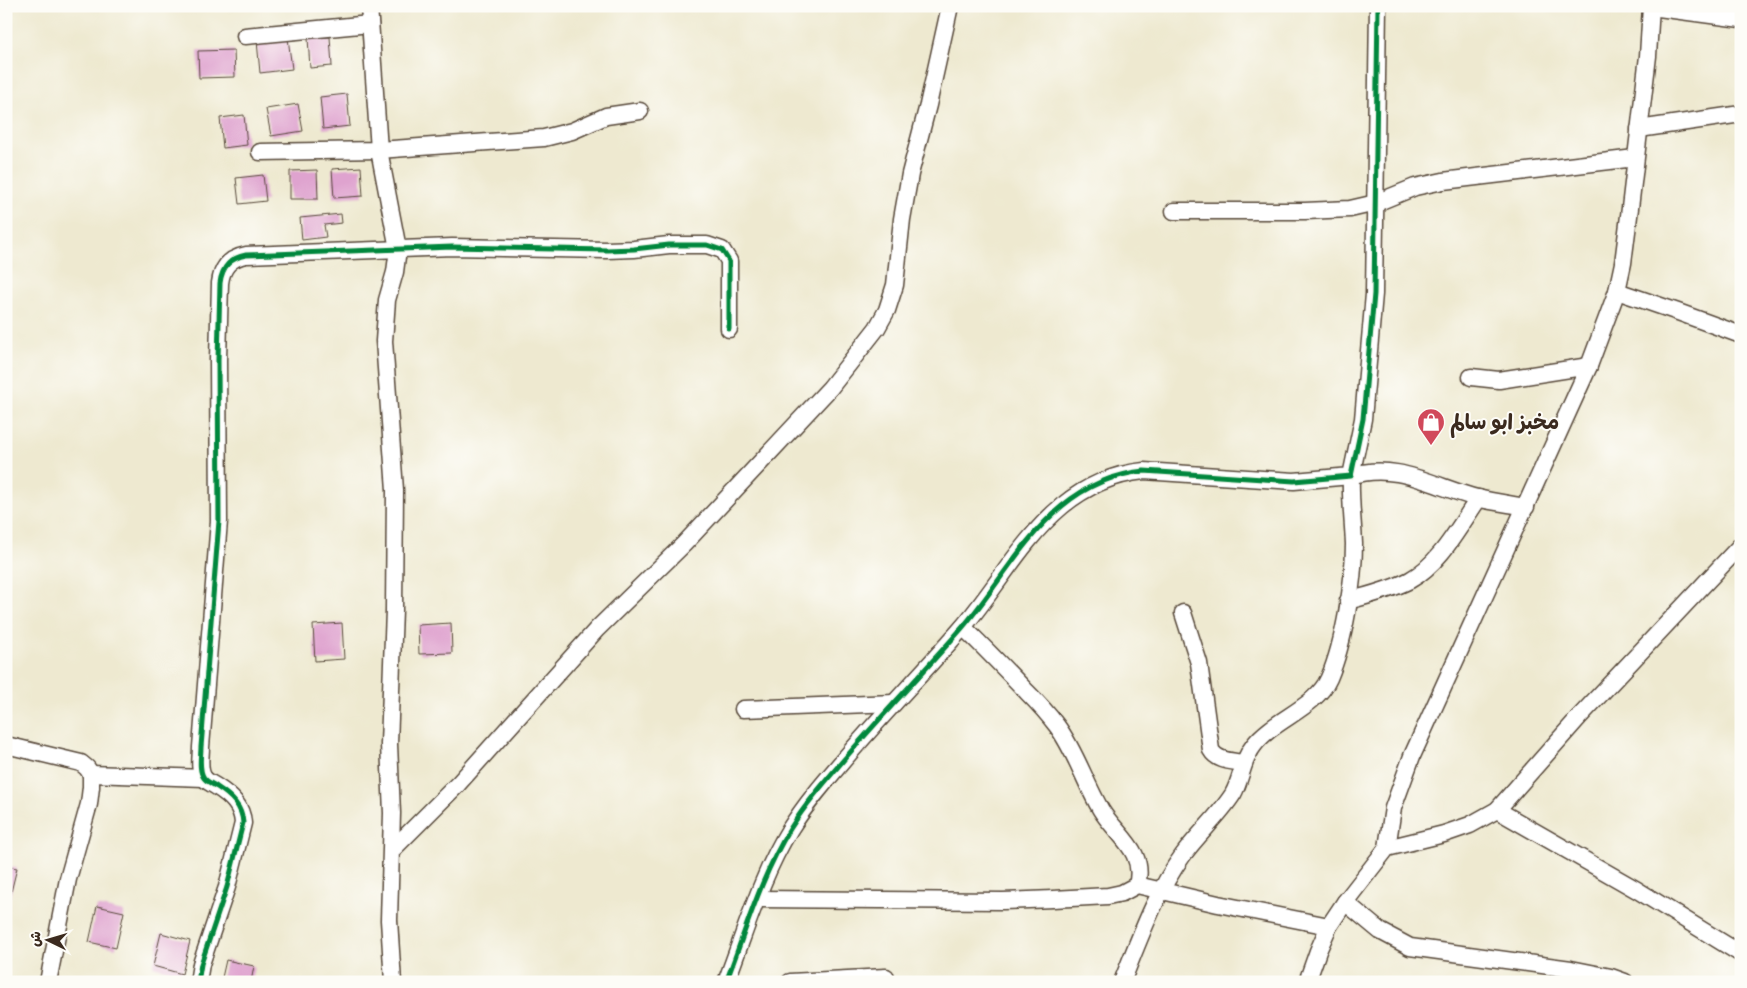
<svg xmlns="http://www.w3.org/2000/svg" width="1747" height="988" viewBox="0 0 1747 988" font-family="Itim,'Playpen Sans Arabic',sans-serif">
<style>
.building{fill:#dfa3cf}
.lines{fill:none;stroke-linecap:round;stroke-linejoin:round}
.minor-casing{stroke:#564739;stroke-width:19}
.minor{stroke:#fff;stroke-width:16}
.cycleway-casing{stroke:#fdfcf7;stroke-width:8}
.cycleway{stroke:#00873e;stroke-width:5}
.labels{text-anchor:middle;stroke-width:4;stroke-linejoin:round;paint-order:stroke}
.poi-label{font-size:21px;font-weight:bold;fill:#3b2a1e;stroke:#fdfcf7;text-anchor:start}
</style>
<rect width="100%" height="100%" fill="#fdfcf7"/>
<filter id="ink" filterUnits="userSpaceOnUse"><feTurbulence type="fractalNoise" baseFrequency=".02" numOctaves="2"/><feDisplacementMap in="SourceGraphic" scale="10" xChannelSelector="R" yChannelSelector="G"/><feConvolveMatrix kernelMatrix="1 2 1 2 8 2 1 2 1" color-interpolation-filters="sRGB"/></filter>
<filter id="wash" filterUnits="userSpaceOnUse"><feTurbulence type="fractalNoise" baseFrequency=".0096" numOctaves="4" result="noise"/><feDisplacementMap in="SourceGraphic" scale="20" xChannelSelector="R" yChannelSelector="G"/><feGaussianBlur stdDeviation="1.12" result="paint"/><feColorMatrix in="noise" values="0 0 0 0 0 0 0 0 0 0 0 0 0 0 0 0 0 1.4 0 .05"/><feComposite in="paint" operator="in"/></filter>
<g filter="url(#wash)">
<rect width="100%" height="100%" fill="#eee9d0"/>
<g id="blocks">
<g class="building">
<path d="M330,37L332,66L310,68L308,38Z"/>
<path d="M288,38L292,69L260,73L257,41Z"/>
<path d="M234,50L235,77L199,78L198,51Z"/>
<path d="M347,94L350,126L323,129L320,97Z"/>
<path d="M298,104L303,131L271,136L266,109Z"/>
<path d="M244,115L247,145L223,148L220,118Z"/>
<path d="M361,167L363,196L334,198L332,169Z"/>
<path d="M317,170L318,199H290V171Z"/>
<path d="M263,175L266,201L239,204L236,178Z"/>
<path d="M341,214L342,223L324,225L326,237L302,240L300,218Z"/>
<path d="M342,623L344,659L315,661L313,625Z"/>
<path d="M451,623L452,653L419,654L418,625Z"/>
<path d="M6,866L17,868L8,904L6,903Z"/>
<path d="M97,906L124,912L116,948L89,942Z"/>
<path d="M161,933L190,941L182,974L153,966Z"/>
<path d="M226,960L254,966L251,982H221Z"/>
</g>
</g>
</g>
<g filter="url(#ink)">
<use href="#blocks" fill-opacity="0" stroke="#564739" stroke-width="1"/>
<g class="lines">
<g class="minor-casing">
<g id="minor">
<path d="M369,6L379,150L398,249L395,272L387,300L384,341L395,490L394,610L389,744L392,813L389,920L393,982"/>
<path d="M1651,7L1741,19"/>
<path d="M245,36L370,24"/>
<path d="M1639,129L1741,114"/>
<path d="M260,152L379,150L544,138L572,131L606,116L640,111"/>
<path d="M1174,211H1305L1350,209L1376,203L1415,187L1443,181L1635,158"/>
<path d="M1617,291L1678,312L1741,335"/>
<path d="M1471,377L1499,380L1589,366"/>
<path d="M1348,601C1369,595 1391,590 1410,580C1441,563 1459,526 1479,498"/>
<path d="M1183,613L1199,663L1211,750C1217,761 1232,761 1243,763"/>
<path d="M963,627C985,648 1006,670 1027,692C1038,703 1048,714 1057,726C1076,752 1085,783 1101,810C1117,836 1146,851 1137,885"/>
<path d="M743,709L894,703"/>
<path d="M6,745L81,763L87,768L91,774V787L89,804L68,879L48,982"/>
<path d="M91,774L204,778"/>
<path d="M1497,810L1637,890L1741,954"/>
<path d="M1387,848L1393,808L1412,756L1589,366L1617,291L1623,263L1630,208L1648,56L1651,6"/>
<path d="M392,850L458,784L597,629L684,544L830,388L877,328L887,310L895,285L902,219L910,174L928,105L950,6"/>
<path d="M757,899L1003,901L1053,899L1108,896L1122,893L1137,885L1218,904L1329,926"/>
<path d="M1345,902L1380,931L1410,947L1571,969L1611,977L1625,982"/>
<path d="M198,982L201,964L227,887L243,823C242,806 231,796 217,787C213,784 207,782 204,778C198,770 201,756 201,747L219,521L218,360L220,283C222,267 230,258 246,255L452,247L607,250L634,249L669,245H707L722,250L729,261V329"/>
<path d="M726,982C746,930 761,876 790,829C805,805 823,784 841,763C880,717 922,674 962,628C996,589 1021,540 1062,506C1085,487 1114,474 1144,471L1294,481L1351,476L1363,419L1374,294L1378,6"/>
<path d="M790,982L886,977"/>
<path d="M1122,982C1139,940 1156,892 1183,855C1198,834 1219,816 1233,794C1242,778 1242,760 1254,745C1274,719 1316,708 1329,678C1344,643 1354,582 1354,544C1353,521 1350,498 1351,476C1395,461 1435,487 1477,498C1493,502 1510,504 1526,507"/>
<path d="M1307,982L1318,951L1329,926L1345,902L1387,848L1444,834L1470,825L1497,810L1580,716L1741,545"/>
</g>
</g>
<use href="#minor" class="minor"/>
<g class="cycleway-casing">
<g id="cycleway">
<path d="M198,982L201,964L227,887L243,823C242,806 231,796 217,787C213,784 207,782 204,778C198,770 201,756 201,747L219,521L218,360L220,283C222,267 230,258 246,255L452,247L607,250L634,249L669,245H707L722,250L729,261V329"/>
<path d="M726,982C746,930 761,876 790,829C805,805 823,784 841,763C880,717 922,674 962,628C996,589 1021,540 1062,506C1085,487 1114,474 1144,471L1294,481L1351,476L1363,419L1374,294L1378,6"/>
</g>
</g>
<use href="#cycleway" class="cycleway"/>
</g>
</g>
<defs>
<g id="shop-pin" transform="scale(1.4375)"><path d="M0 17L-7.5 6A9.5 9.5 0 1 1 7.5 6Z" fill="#d1495b" stroke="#fdfcf7"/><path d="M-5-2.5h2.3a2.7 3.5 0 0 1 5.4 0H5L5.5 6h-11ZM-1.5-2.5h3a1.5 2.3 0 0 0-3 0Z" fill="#fff"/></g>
</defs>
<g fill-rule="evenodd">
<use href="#shop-pin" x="1431" y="422"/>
</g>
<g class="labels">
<g class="poi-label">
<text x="1450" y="429">مخبز ابو سالم</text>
</g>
</g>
<rect width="1747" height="988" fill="none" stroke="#fdfcf7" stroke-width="25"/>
<g transform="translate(48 940) rotate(275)" stroke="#fdfcf7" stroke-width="4" paint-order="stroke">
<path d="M0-4L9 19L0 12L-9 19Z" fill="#3b2a1e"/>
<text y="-8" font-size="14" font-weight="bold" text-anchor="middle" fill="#3b2a1e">ش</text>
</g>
</svg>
